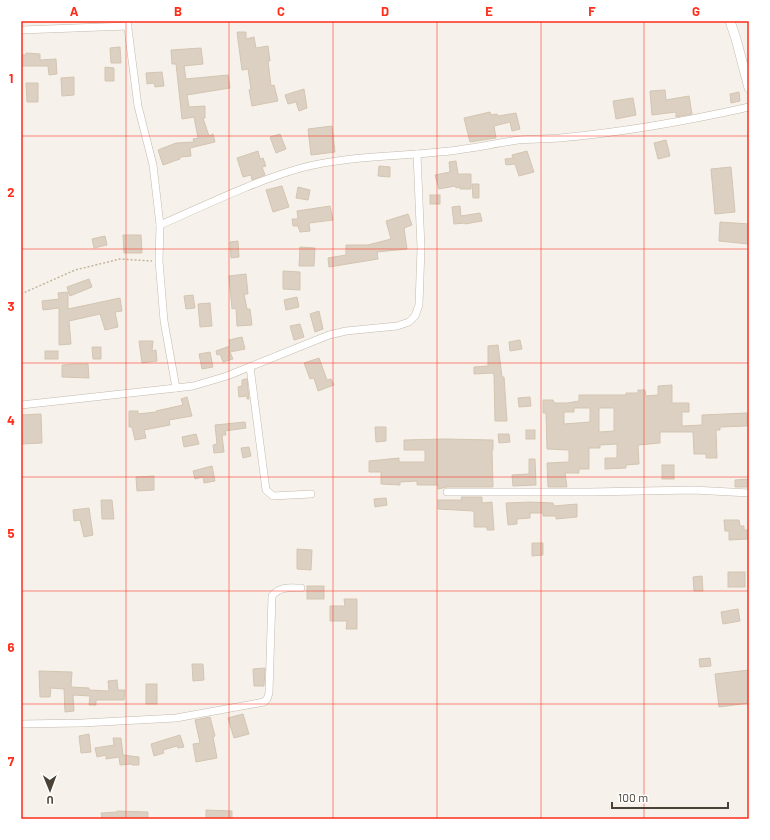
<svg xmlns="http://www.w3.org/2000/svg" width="770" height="840" viewBox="0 0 770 840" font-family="Barlow,sans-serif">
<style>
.building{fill:#dcd0c2;stroke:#d4c5b1;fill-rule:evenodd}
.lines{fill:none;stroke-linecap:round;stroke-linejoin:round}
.minor-casing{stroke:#c3b9ac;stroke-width:8}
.tertiary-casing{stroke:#c3b9ac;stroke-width:10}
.path{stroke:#c5b49c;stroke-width:1.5;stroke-dasharray:2 2;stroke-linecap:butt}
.minor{stroke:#fff;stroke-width:7}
.tertiary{stroke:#fff;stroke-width:9}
.grid{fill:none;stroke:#ff2d19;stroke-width:1;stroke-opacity:0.55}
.neatline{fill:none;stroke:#ff2d19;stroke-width:1.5}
.grid-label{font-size:13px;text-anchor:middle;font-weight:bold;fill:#ff2d19}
</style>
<rect width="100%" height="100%" fill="#f6f2eb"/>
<g class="building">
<path d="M237,32H246V39L254,37L256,48L268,46L270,61H268L271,86L274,85L278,101L252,106L249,90L251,89L248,69L242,70Z"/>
<path d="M120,47L121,63H111L110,48Z"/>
<path d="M201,48L203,64L184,66L186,79L228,75L230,88L187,95L189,107L205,106V118H203L209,136L213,134L215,142L190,148L191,156L180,157V159L163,165L158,150L176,143L194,142L193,139L198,138L194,117L182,119L176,64H172L171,50Z"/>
<path d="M26,53L40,54V60L56,59L57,74L49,75L48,66H21V55H26Z"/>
<path d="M105,67L114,68V81H105Z"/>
<path d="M162,72L164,86L155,87L154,83L147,84L146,73Z"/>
<path d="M74,77V95L62,96L61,78Z"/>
<path d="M26,83H38V102H27Z"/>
<path d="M304,89L307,108L299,111L296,102L288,104L285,95Z"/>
<path d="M665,90L666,100L689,96L692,114L676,117V112L652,115L650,91Z"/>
<path d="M739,92L740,101L731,103L730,94Z"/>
<path d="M633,98L636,115L616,119L613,101Z"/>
<path d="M490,112L491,115L497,114L498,116L516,113L520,129L512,131L510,122L494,126L496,138L470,142L464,118Z"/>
<path d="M332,126L335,152L311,155L308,129Z"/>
<path d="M280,134L286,149L276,153L270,137Z"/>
<path d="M666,140L670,156L658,159L654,143Z"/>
<path d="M258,151L260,159L263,158L266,166L262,167L265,175L252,180L251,175L243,177L237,158Z"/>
<path d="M527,151L534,172L519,176L515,164L506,165L505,159L513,158L512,155Z"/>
<path d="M456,161L458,174H471V189H460V187L456,188L455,186L439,189L435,175L450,172L449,162Z"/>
<path d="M379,166L390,167V177L378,176Z"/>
<path d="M731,167L735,212L715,214L711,169Z"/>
<path d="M472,184H479V198H473Z"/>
<path d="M282,186L289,207L273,212L266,190Z"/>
<path d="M298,187L310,190L308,200L296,198Z"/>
<rect x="430" y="195" width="10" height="9"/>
<path d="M330,206L333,220L309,223L310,231L300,232L298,226H293L292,219H298L297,211Z"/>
<path d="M460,206L461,216L480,213L482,221L465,224V223L454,224L452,207Z"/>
<path d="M408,214L412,225L404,228L407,249L377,252L378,259L329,267L328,258L346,255V245H368L391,239L386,221Z"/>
<path d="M720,222L749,224V244L719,241Z"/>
<path d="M123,235H141L142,253H124Z"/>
<path d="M105,236L107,245L94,248L92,239Z"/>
<path d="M238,241L239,257L231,258L230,242Z"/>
<path d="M300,247L315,248L314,266H299Z"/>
<path d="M283,271L300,272V290L283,289Z"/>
<path d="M246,274L248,294H244L247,309H250L252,325L237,326L236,308L232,309L229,276Z"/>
<path d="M89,279L92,287L70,296L67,287Z"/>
<path d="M68,292V309L120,298L122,311L115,312L118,327L105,330L100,314L69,321L71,344L59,345V308L43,310L42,301L59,299L58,293Z"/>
<path d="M193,295L195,308L186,309L184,296Z"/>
<path d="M297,297L299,307L286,310L284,300Z"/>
<path d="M210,303L212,326L200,327L198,304Z"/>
<path d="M319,311L323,329L315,332L310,314Z"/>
<path d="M300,324L304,337L294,340L290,326Z"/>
<path d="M242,337L245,349L230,352L233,359L223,362L220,354L217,355L216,351L230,346L229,340Z"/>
<path d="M520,340L522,349L510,351L509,342Z"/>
<path d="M139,341H153L152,351L156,350L157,361L142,363Z"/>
<path d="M498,345L502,377H504L507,421H495L494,375L493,373L474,374V367L488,366V346Z"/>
<path d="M92,347H101V359H93Z"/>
<rect x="45" y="351" width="13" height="8"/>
<path d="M210,352L213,367L202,369L199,354Z"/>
<path d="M319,358L327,380L331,379L334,385L318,391L314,378L310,379L304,363Z"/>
<path d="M74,364H88L89,378L62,377V365Z"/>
<path d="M245,379H247L249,399H247V396L239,397L238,387L242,386V380Z"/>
<path d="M672,385V403H689V412H682V426L702,425V415L747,413V426L720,427V430H716L717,458H706V454H694L693,432H660V443L638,445L639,464L626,465V468L605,469V458H617V444L600,445V448H589V469H579V473H565L567,487H548L547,463L569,462V450L547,449L546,413H543V400H553L554,403H567L579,401V395H626V393H638V390H645L646,396L658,395V386ZM574,408H590V422L564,424V412H574ZM599,408H614V431L599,432Z"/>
<path d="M187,397L192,416L169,420L170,425L144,430L146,438L135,440L132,427H129V411H138V414L156,412V411L183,405L181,399Z"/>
<path d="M530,397L531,406L519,407L518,398Z"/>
<path d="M41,414L42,443L22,444L21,415Z"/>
<path d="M245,422L246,428L225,431L226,435H222L224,452L214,453L213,445L217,444L215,425Z"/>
<path d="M375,427H386V441L376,442Z"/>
<rect x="526" y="430" width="9" height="9"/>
<path d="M196,434L199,444L184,447L182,437Z"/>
<path d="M498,434H509L510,442L499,443Z"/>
<path d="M445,439L493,440V450H492L493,487H447L438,489V485H417V481L400,482V485L381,484V472H369V461L399,458V462H425V450H404V440Z"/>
<path d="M249,447L251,456L243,458L241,448Z"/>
<path d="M529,459H535L536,485L513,486L512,475L529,474Z"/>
<rect x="662" y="465" width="12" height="14"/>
<path d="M212,466L215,481L204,483L203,477L195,479L193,471Z"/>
<path d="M154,476V490L137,491L136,477Z"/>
<path d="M749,479V487H735V480Z"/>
<path d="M461,497H482V503L492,502L494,530H487V527H474V511L438,509V500H462Z"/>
<path d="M386,498L387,505L375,507L374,499Z"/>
<path d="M101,500H112L114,519H102Z"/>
<path d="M530,502L553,503L554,506L577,504V517L556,519V516H543V513H530V518L517,519V524L508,525L506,503Z"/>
<path d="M89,508L93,535L84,537L80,520L74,521L73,510Z"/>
<path d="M724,520H739L740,526H744V530H748V539L729,540V531H725Z"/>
<path d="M532,543H543V555L532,556Z"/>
<path d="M297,549L312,550L311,570L297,569Z"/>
<rect x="728" y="572" width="17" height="15"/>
<path d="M702,576L703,591H694L693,577Z"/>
<rect x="307" y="586" width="17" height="13"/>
<path d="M344,599H357V629H346L347,621H330V606H345Z"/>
<path d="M738,609L740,621L723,624L721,612Z"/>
<path d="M710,658L711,666L700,667L699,659Z"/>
<path d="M192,664H203L204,680L193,681Z"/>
<path d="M265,668L264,686H254L253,669Z"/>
<path d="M749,670V703L719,707L715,674Z"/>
<path d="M39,671L72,672L71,687L89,688V690L109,691L108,681L117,680L118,690H125L124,700H96V705H89L90,696L73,695L74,711L65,712L64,689L51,688L50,697H40Z"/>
<rect x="146" y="684" width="11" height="20"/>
<path d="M243,714L249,734L234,738L228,718Z"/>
<path d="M210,717L215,736L213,737L217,758L196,762L193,744L200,743L195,720Z"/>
<path d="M89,734L91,752L81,753L79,736Z"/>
<path d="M180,735L184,747L178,748L177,746L163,750L164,753L154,756L151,744Z"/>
<path d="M113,738H121L123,755L139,757V765H132V764L120,765L119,757L106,759V755L97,757L95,748L114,745Z"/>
<path d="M206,810L232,811V819H206Z"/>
<path d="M117,811L148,812V819H102L101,813L117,812Z"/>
</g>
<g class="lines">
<g class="minor-casing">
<g id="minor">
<path d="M127,21L138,106L153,165L160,225"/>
<path d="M21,30L128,26"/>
<path d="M250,367L266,490L273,496L311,494"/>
<path d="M176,388L193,386L227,376L329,335L346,331L397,326L409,322L415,316L419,305L421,248L417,154"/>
<path d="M21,405L176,388L164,321L159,261L160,225C206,205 252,182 301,168C346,156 393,157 439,152C466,150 491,144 518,140C532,139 546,139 560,138C624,132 687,121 749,107"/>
<path d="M447,492H590L693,490L749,493"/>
<path d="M21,724L82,723L176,718L264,702L267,699L269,693L272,596C280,586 290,588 301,588"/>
</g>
</g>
<g class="tertiary-casing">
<path id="tertiary" d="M730,21L736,39L749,88"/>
</g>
<path class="path" d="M21,294L75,270L120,259L152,261"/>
<use href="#minor" class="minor"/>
<use href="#tertiary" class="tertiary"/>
</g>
<path class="grid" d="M126,21V819M229,21V819M333,21V819M437,21V819M541,21V819M644,21V819M21,136H749M21,249H749M21,363H749M21,477H749M21,591H749M21,704H749"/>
<rect width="770" height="840" fill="none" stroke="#ffffff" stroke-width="44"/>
<g transform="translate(50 790) rotate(179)" stroke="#ffffff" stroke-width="3" paint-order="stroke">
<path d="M0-3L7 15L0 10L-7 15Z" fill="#4b4237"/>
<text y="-6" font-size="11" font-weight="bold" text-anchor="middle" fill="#4b4237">U</text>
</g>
<path d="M612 802v6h116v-6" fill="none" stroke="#4b4237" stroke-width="2"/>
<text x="618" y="802" font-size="12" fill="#4b4237" stroke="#ffffff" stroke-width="3" paint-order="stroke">100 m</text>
<rect x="22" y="22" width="726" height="796" class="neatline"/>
<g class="grid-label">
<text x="74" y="16">A</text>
<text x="178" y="16">B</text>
<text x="281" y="16">C</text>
<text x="385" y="16">D</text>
<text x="489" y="16">E</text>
<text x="592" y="16">F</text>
<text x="696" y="16">G</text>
<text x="11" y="83">1</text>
<text x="11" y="197">2</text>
<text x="11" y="311">3</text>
<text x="11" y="425">4</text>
<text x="11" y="538">5</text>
<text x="11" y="652">6</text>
<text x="11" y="766">7</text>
</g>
</svg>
